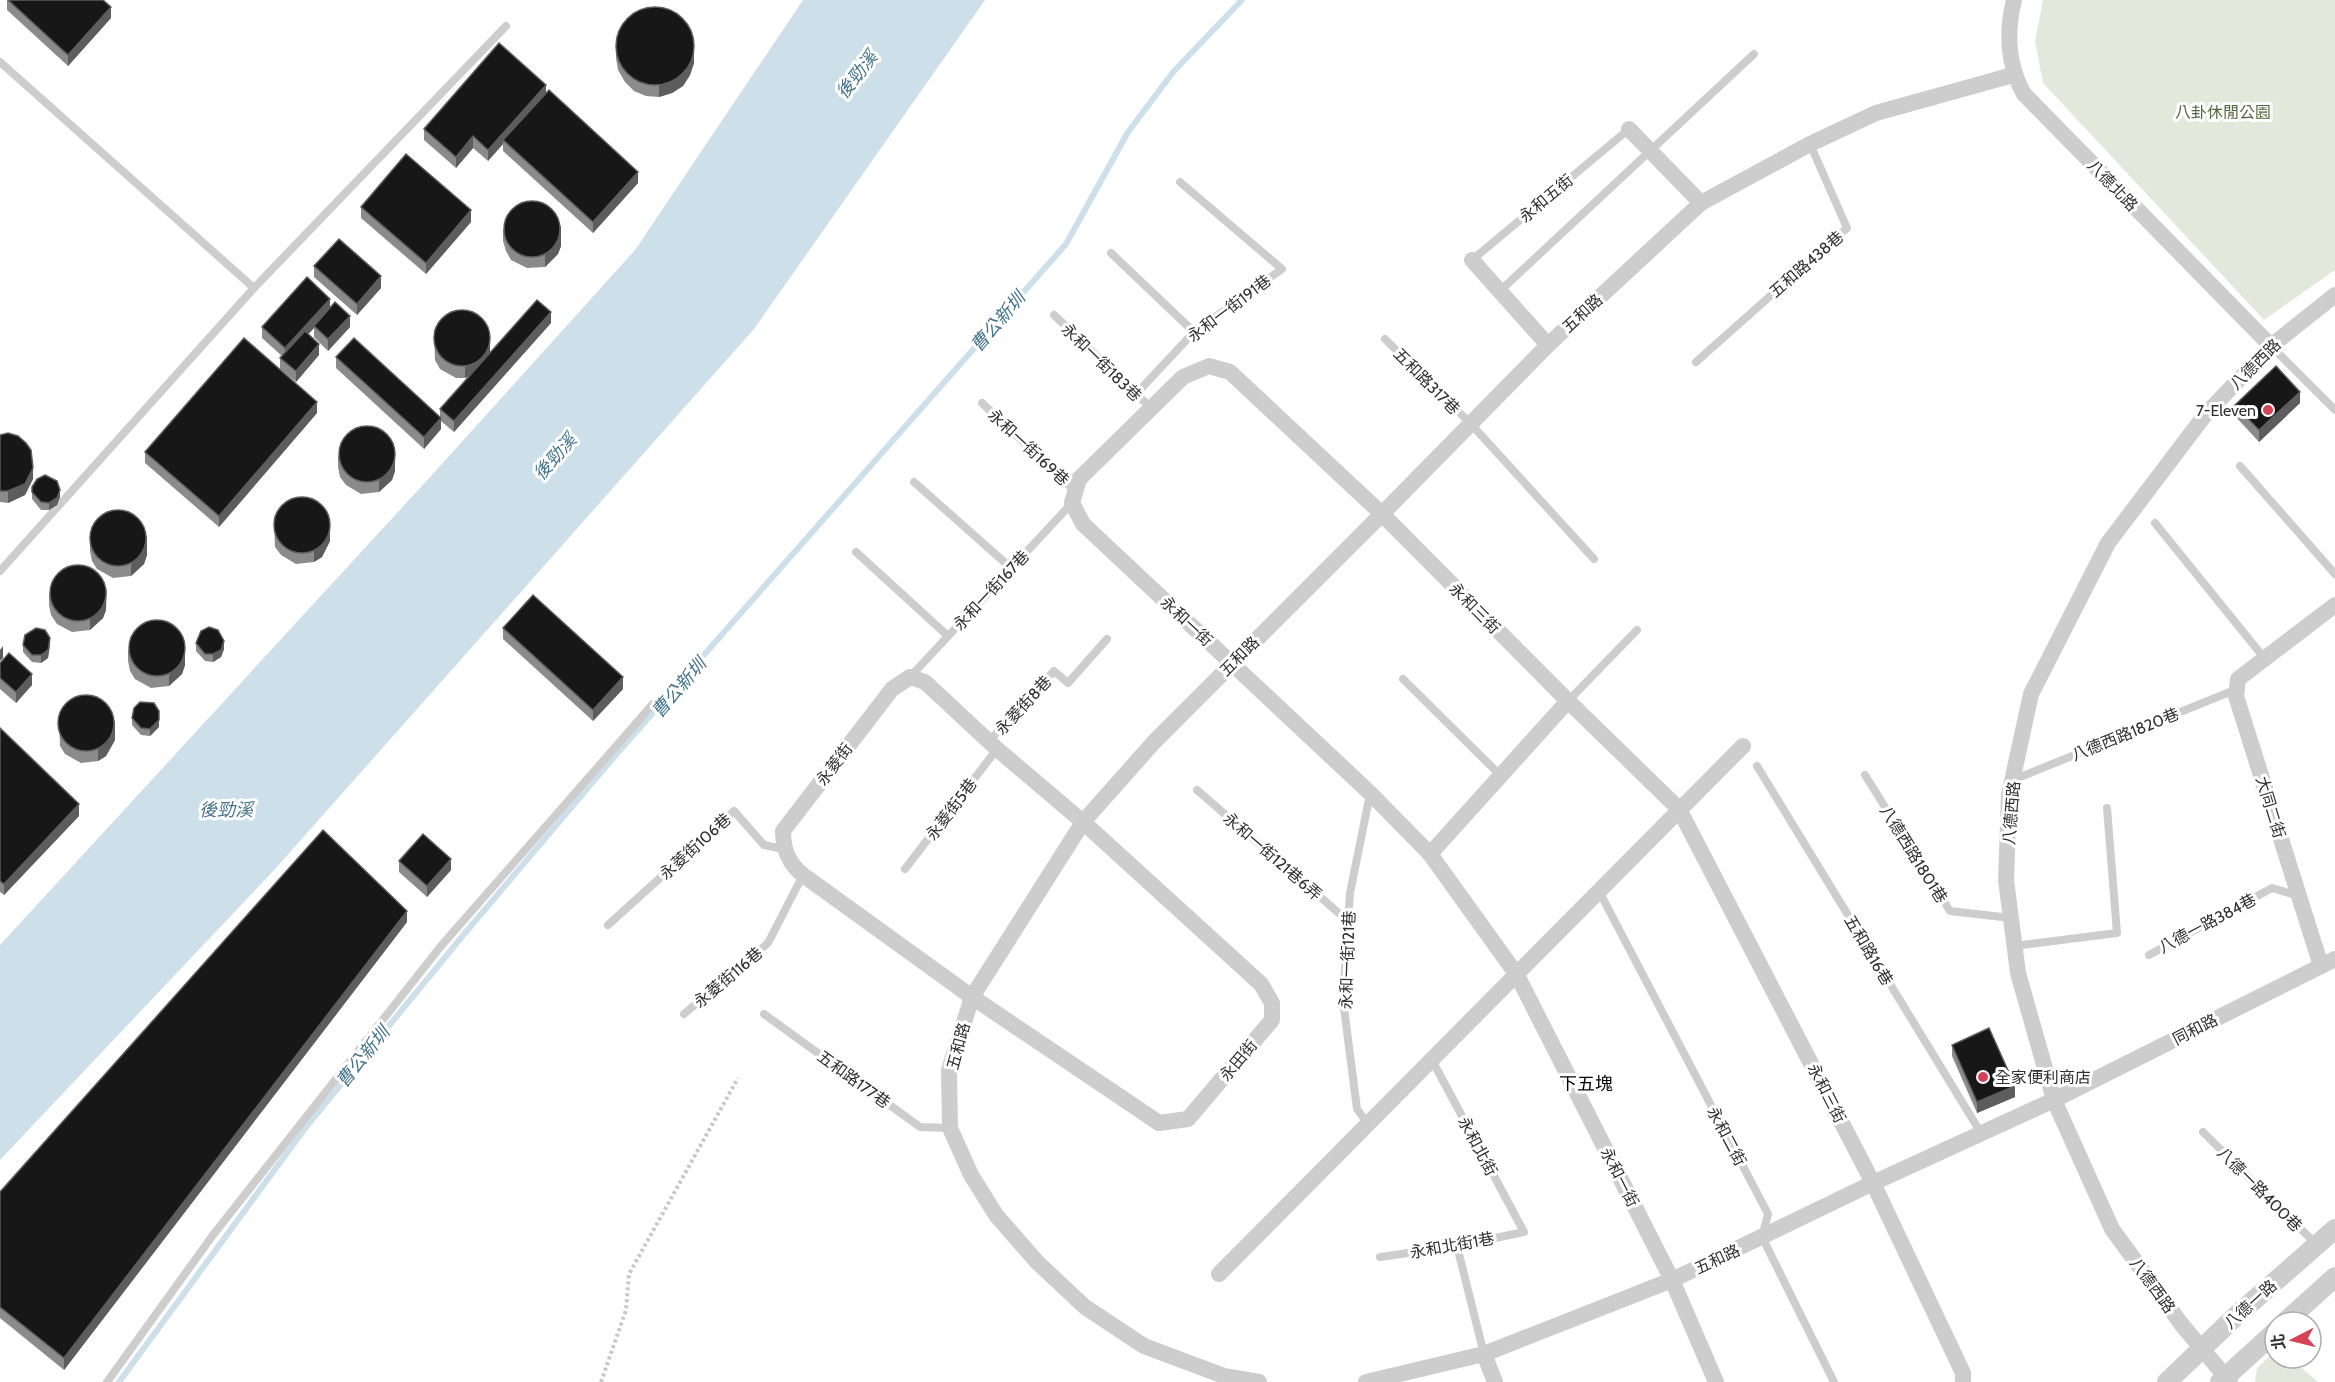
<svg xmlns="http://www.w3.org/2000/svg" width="2335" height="1382" viewBox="0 0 2335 1382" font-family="Cabin,'Noto Sans TC',sans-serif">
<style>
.green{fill:#e3e8dc}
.water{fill:#cde0e9}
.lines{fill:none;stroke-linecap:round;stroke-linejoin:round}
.stream{stroke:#cde0e9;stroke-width:6}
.path{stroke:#c7c7c7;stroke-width:4;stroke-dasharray:3 3;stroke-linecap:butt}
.service{stroke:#cdcdcd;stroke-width:8}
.minor{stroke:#cdcdcd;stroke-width:16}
.tertiary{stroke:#cdcdcd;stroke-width:20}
.wall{fill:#8b8b8b}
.shaded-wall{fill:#5d5d5d}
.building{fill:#171717;stroke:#5d5d5d;stroke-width:1.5}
.poi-dot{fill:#d64356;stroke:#fff;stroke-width:2}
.labels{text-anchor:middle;stroke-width:6;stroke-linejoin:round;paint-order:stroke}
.park-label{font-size:16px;fill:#556841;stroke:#fff}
.street-label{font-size:16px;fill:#303030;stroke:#fff}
.poi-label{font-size:16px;fill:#303030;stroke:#fff;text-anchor:end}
.water-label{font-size:18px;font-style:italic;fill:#45748b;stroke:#fff}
.neighbourhood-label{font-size:18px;fill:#000;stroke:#fff}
</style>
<rect width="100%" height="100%" fill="#fff"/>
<g class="green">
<path d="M2043,0H2335V270L2264,320L2043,83L2035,41Z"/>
<path d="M2275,1351V1358H2290L2318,1382H2255L2257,1368Z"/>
</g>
<path class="water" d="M803,0H985L754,329L276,868L0,1160V945L431,476L635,250Z"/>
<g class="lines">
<path class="stream" d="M119,1382L306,1127L465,933L614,757L1066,244L1128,132L1174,71L1242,0"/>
<path class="path" d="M601,1382L626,1310L629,1274L738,1078"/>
<g class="service">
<path d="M0,62L254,288"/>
<path d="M1111,253L1194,332"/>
<path d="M1472,260L1629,129"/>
<path d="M1501,290L1754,54"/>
<path d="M1054,315L1151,408"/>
<path d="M1385,339L1470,423L1594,559"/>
<path d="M2271,346L2335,410"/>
<path d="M1696,362L1847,228L1810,144"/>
<path d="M1136,394L1194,332L1282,269L1180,182"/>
<path d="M982,403L1075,491"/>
<path d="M2240,466L2335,574"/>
<path d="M914,482L1011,568"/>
<path d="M2155,523L2265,659"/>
<path d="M856,552L948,636"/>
<path d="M0,571L254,288L506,26"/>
<path d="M910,677L1072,503"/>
<path d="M1403,679L1501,776"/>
<path d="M1568,701L1637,630"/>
<path d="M989,741L1054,671L1068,683L1107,639"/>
<path d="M1757,766L1981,1133"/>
<path d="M1865,775L1950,911L2011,918"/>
<path d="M2013,780L2237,689"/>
<path d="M1197,790L1349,922"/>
<path d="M905,869L997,749"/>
<path d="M1600,893L1768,1214L1762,1237L1834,1382"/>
<path d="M608,925L734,811L764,845L783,849"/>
<path d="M2015,946L2117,933L2107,808"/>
<path d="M2149,955L2272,888L2299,896"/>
<path d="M684,1014L768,943L803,875"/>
<path d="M764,1014L920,1127L950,1128"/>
<path d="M1368,1124L1357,1109L1343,1000L1350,893L1370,794"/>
<path d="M2203,1132L2317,1245"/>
<path d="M1457,1246L1484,1354"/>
<path d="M1380,1257L1457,1246L1524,1232L1432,1060"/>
<path d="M107,1382L213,1235L441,946L653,704"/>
</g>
<g class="minor">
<path d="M2014,0C2006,33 2007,64 2024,94L2271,346"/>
<path d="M1629,129L1701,203"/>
<path d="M1472,260L1548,345"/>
<path d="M910,677L925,682L997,749L1083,822L1261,984L1272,1003V1020L1188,1119L1159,1123L972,997L803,875C788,863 783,849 783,831L892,689Z"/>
<path d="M1430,854L1568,701"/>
<path d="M2321,966L2236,696L2238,679L2335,605"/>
<path d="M1219,1274L1743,746"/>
<path d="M1484,1354L1495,1382"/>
<path d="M1259,1382L1224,1376L1144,1346L1085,1307L1037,1262L996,1215L971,1175L950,1128L949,1070L972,997L1083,822L1154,742L1382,514L1548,345L1701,203L1810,144L1876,113L2013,75"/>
<path d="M1366,1382L1484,1354L1672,1280L1873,1183L2054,1100L2335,959"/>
<path d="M1716,1382L1672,1280L1517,975L1430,854L1370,793L1083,524L1072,503L1079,479L1183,377L1209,366L1230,372L1382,514L1568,701L1679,809L1873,1183L1963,1373V1382"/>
<path d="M2230,1382L2182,1325L2112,1229L2054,1100L2018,973L2006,880L2009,795L2031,694L2108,543L2205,415L2271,346L2335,295"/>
</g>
<g class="tertiary">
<path d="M2285,1322L2335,1277"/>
<path d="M2167,1382L2237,1315L2335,1229"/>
<path d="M2220,1382L2275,1332"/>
</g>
</g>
<g class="wall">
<path d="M7,0H103L111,18L68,66L7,10Z"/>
<path d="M616,46L694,63L690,75L683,86L672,93L659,97L646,96L634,91L625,82L618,70L616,58Z"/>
<path d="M546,93L638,183L593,233L503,151V144L488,161L473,148L456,168L424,140V129Z"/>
<path d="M361,207L471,222L426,274L361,218Z"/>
<path d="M503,230L561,246L558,254L545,267L527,268L511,260L506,251L503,241Z"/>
<path d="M314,266L381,288L357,315L314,277Z"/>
<path d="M330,307L350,327L328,351L314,337V328L308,334L319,355L296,382L280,369V358L282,356L262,338V327Z"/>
<path d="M551,323L454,432L441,421V429L424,449L336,368V357L440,417V409L470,376L465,378H456L440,369L435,360L434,329L490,353Z"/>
<path d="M2300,403L2259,442L2235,416V405Z"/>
<path d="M317,413L219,527L145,463V452Z"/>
<path d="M0,435L33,479L25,495L8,503L0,502Z"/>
<path d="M338,456L395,471L392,480L379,492L361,494L346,485L340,477L338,467Z"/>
<path d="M32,487L60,497L57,505L49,510H41L32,499Z"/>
<path d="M274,516L330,541L322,557L314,562L296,564L281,555L275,547Z"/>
<path d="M90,540L147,555L144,564L131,576L113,578L97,569L92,561L90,551Z"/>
<path d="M107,589L106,610L103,618L90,630L72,632L57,624L51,615L49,605V594Z"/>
<path d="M503,628L623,689L593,721L503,639Z"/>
<path d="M196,643L224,649L221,657L213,662L205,661L196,651Z"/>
<path d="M23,645H50L48,658L41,663L32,662L23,652Z"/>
<path d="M128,650L185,665L182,674L169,686L151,688L135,679L130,671L128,661Z"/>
<path d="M0,663L32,685L16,703L0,689Z"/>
<path d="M159,711V727L150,736L141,735L132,725V718Z"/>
<path d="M59,715L115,740L106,756L98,761L81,763L65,754L60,746Z"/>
<path d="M0,728L79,816L4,895L0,892Z"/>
<path d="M399,861L451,870L427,897L399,872Z"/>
<path d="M407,922L64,1370L0,1318V1192Z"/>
<path d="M1952,1045L2015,1097L1977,1113L1952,1056Z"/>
</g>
<g class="shaded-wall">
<path d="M111,7V18L68,66V55Z"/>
<path d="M694,51V63L690,75L683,86L672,93L659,97V86Z"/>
<path d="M546,85V96L503,140V144L488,161V150Z"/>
<path d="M473,136V148L456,168V157Z"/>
<path d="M638,172V183L593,233V222Z"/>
<path d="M471,210V222L426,274V263Z"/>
<path d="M561,225V246L558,254L545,267V255Z"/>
<path d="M381,276V288L357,315V304Z"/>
<path d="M330,299V310L314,326V328L285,359V348Z"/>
<path d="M551,312V323L454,432V421Z"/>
<path d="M350,316V327L328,351V339Z"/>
<path d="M490,343V355L481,370L465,378V367Z"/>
<path d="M319,344V355L296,382V371Z"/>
<path d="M2300,392V403L2259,442V430Z"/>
<path d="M317,402V413L219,527V516Z"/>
<path d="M441,418V429L424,449V437Z"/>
<path d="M395,451V471L392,480L379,492V481Z"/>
<path d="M33,468V479L25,495L8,503V491Z"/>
<path d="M60,490V497L57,505L49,510V503Z"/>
<path d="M330,530V541L322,557L314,562V551Z"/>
<path d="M147,535V555L144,564L131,576V565Z"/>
<path d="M106,598V610L103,618L90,630V619Z"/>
<path d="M50,638V645L48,658L41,663V655Z"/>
<path d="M224,641V649L221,657L213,662V654Z"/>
<path d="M3,646V658L0,661V650Z"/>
<path d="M185,654V665L182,674L169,686V675Z"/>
<path d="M32,674V685L16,703V692Z"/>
<path d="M623,677V689L593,721V710Z"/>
<path d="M115,720V740L106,756L98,761V750Z"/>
<path d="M159,720V727L150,736V729Z"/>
<path d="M79,804V816L4,895V884Z"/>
<path d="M451,859V870L427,897V886Z"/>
<path d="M407,911V922L64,1370V1358Z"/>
<path d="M2015,1086V1097L1977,1113V1102Z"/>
</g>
<g class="building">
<path d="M8,0H103L111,7L68,55Z"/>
<circle cx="655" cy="46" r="39"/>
<path d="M499,43L546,85L488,150L473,136L456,157L424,129Z"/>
<path d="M549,90L638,172L593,222L503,140Z"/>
<path d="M406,154L471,210L426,263L361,207Z"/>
<circle cx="532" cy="229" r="28"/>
<path d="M339,239L381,276L357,304L314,266Z"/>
<path d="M307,277L330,299L285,348L262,327Z"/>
<path d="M537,300L551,312L454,421L440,409Z"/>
<path d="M335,302L350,316L328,339L314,326Z"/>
<circle cx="462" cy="338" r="28"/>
<path d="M305,331L319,344L296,371L280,358Z"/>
<path d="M244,338L317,402L219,516L145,452Z"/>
<path d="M354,338L441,418L424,437L336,357Z"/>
<path d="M2276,366L2300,392L2259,430L2235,405Z"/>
<circle cx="367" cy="454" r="28"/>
<path d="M8,433L18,436L26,443L31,450L33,468L25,484L8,491H0V435Z"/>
<path d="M45,475L57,481L60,490L57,498L49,503L41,502L32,492V487L37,479Z"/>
<circle cx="302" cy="525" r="28"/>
<circle cx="118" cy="538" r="28"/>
<circle cx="78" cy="593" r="28"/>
<path d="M533,595L623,677L593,710L503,628Z"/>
<circle cx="157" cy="648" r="28"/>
<path d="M209,627L218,630L224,641L221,650L213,654H205L196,643L201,631Z"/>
<path d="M36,628L45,630L50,638L48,650L41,655H32L23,645L25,635Z"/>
<path d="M9,653L32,674L16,692L0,678V663Z"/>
<circle cx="86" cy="723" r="28"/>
<path d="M140,702L154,703L159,711V720L150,729L141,728L132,718L134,708Z"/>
<path d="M0,728L79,804L4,884L0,881Z"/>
<path d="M323,830L407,911L64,1358L0,1307V1192Z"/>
<path d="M423,834L451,859L427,886L399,861Z"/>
<path d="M1989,1028L2015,1086L1977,1102L1952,1045Z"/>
</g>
<g class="poi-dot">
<circle cx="2268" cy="410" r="6"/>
<circle cx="1983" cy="1077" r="6"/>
</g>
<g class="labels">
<g class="park-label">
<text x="2223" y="118">八卦休閒公園</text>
</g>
<g class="street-label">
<text transform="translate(2113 185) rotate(46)" y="6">八德北路</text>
<text transform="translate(1546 198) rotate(-40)" y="6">永和五街</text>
<text transform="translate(1806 264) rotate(-41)" y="6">五和路438巷</text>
<text transform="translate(1229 308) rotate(-37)" y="6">永和一街191巷</text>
<text transform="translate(1582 313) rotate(-43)" y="6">五和路</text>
<text transform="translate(1102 362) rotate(44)" y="6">永和一街183巷</text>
<text transform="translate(2255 364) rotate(-45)" y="6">八德西路</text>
<text transform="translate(1427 381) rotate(45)" y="6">五和路317巷</text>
<text transform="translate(1029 447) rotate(43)" y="6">永和一街169巷</text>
<text transform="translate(991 590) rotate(-47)" y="6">永和一街167巷</text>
<text transform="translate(1475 608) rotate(45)" y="6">永和三街</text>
<text transform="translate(1187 621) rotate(43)" y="6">永和一街</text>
<text transform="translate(1239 656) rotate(-45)" y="6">五和路</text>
<text transform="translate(1023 705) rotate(-47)" y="6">永菱街8巷</text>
<text transform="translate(2125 734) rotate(-22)" y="6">八德西路1820巷</text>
<text transform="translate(834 764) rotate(-53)" y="6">永菱街</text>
<text transform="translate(2271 807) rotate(73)" y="6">大同二街</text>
<text transform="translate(951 809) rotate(-53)" y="6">永菱街5巷</text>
<text transform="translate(2011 813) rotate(-85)" y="6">八德西路</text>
<text transform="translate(695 846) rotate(-42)" y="6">永菱街106巷</text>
<text transform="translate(1914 854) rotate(58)" y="6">八德西路1801巷</text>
<text transform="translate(1273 856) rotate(41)" y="6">永和一街121巷6弄</text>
<text transform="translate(2207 923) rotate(-28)" y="6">八德一路384巷</text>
<text transform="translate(1869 950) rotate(59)" y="6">五和路16巷</text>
<text transform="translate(1347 960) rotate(-88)" y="6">永和一街121巷</text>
<text transform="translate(728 977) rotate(-40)" y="6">永菱街116巷</text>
<text transform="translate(2195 1029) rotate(-27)" y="6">同和路</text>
<text transform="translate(958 1046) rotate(-75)" y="6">五和路</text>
<text transform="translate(1238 1060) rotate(-50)" y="6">永田街</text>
<text transform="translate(854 1079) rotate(36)" y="6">五和路177巷</text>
<text transform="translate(1827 1093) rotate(63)" y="6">永和三街</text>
<text transform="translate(1727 1136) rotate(62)" y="6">永和二街</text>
<text transform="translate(1478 1146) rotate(62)" y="6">永和北街</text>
<text transform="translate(1620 1177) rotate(63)" y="6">永和一街</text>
<text transform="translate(2260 1189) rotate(45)" y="6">八德一路400巷</text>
<text transform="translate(1452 1245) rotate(-10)" y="6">永和北街1巷</text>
<text transform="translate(1717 1259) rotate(-25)" y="6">五和路</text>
<text transform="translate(2153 1285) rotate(54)" y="6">八德西路</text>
<text transform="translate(2250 1304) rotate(-42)" y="6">八德一路</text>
</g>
<g class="poi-label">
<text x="2256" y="416">7-Eleven</text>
<text x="1995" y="1083" text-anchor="start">全家便利商店</text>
</g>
<g class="water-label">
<text transform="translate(857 75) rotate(-52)" y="6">後勁溪</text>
<text transform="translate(998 322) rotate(-49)" y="6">曹公新圳</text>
<text transform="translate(555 457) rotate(-49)" y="6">後勁溪</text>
<text transform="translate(679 688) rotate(-49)" y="6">曹公新圳</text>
<text x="226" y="816">後勁溪</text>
<text transform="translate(363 1057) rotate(-51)" y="6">曹公新圳</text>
</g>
<g class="neighbourhood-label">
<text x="1586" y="1090">下五塊</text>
</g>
</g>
<g transform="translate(2293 1340) rotate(263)"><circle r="28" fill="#ffffff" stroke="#acacac" stroke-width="1.5"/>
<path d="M0-4.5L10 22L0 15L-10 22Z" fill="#d64356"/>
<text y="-9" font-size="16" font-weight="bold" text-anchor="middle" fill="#303030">北</text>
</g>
</svg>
